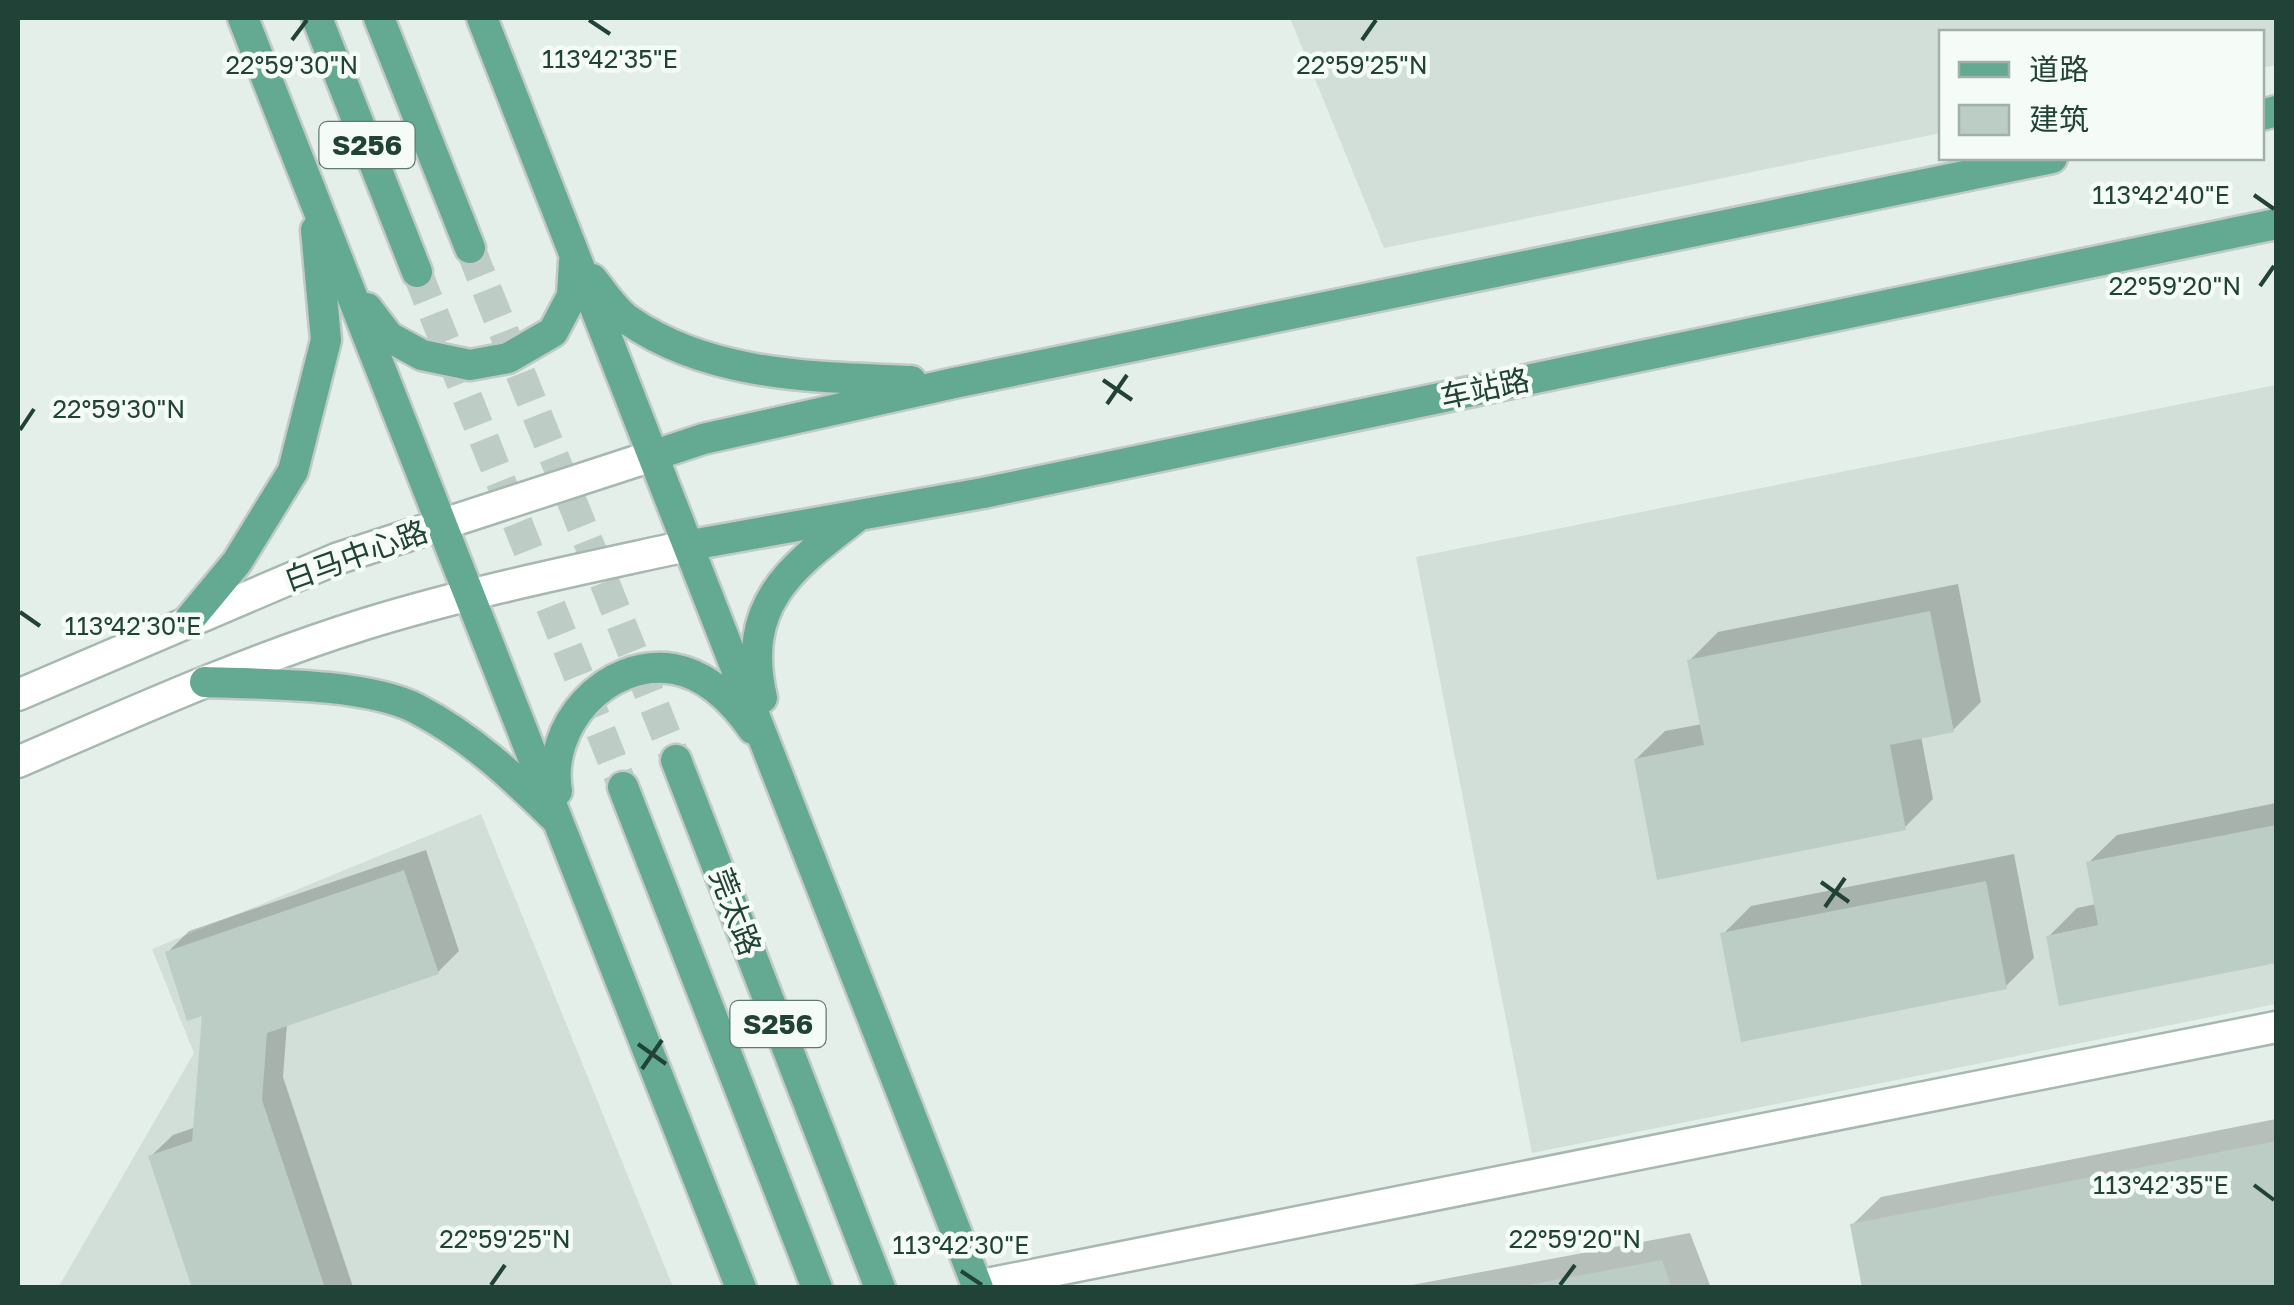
<svg xmlns="http://www.w3.org/2000/svg" width="2294" height="1305" viewBox="0 0 2294 1305" font-family="'Golos Text','Noto Sans SC',sans-serif">
<style>
.built{fill:#d2dfd8}
.shadow{fill:#0003}
.building{fill:#bbcdc5}
.lines{fill:none;stroke-linecap:round;stroke-linejoin:round}
.major-tunnel{stroke:#bdcdc5;stroke-width:30;stroke-dasharray:30 15;stroke-linecap:butt}
.minor-casing{stroke:#a6b8b0;stroke-width:35}
.major-casing{stroke:#c1cac7;stroke-width:35}
.minor{stroke:#fff;stroke-width:30}
.major{stroke:#64a992;stroke-width:30}
.ticks{fill:none;stroke:#214337;stroke-width:4}
.labels{text-anchor:middle;stroke-width:9;stroke-linejoin:round;paint-order:stroke}
.shield{fill:#f5fbf7;stroke:#617a71;stroke-width:2.5}
.shield-label{font-size:28px;font-weight:bold;fill:#214337}
.street-label{font-size:30px;fill:#214337;stroke:#f5fbf7}
.ticks-label{font-size:25px;text-anchor:middle;fill:#214337;stroke:#f5fbf7;stroke-width:9;stroke-linejoin:round;paint-order:stroke}
</style>
<rect width="100%" height="100%" fill="#e4efe9"/>
<g class="built">
<path d="M1290,18H2276V65L2262,68V32H1942L1941,133L1384,248Z"/>
<path d="M2276,385V1004L1532,1153L1416,557Z"/>
<path d="M481,814L673,1287L58,1288L194,1053L152,949Z"/>
</g>
<g class="shadow">
<path d="M1958,584L1981,702L1953,730L1921,736L1933,799L1904,828L1636,759L1665,731L1702,724L1690,660L1718,632Z"/>
<path d="M2276,803V960L2061,1003L2048,937L2077,908L2096,904L2088,863L2117,835Z"/>
<path d="M426,850L459,951L438,972L287,1024L283,1077L353,1287L195,1288L151,1156L173,1135L196,1127L204,1012L167,953L189,931Z"/>
<path d="M2014,854L2034,958L2006,986L1723,934L1751,906Z"/>
<path d="M2276,1119V1288H1864L1852,1225L1881,1197Z"/>
<path d="M1690,1233L1711,1288H1396Z"/>
</g>
<g class="building">
<path d="M1930,611L1954,732L1890,745L1906,830L1657,880L1634,759L1704,745L1687,660Z"/>
<path d="M2276,825V963L2059,1006L2046,936L2098,925L2086,862Z"/>
<path d="M404,870L439,974L267,1033L262,1100L325,1288H192L148,1156L192,1141L202,1016L187,1021L165,952Z"/>
<path d="M1986,881L2007,989L1741,1042L1720,933Z"/>
<path d="M2276,1141V1288H1862L1850,1224Z"/>
<path d="M1662,1260L1672,1288H1523V1286Z"/>
</g>
<g class="lines">
<g class="major-tunnel">
<path d="M470,248L676,760"/>
<path d="M417,272L623,787"/>
</g>
<g class="minor-casing">
<g id="minor">
<path d="M18,695L336,559L655,455"/>
<path d="M18,762C131,713 246,661 365,624C472,591 582,569 691,545"/>
<path d="M977,1286L2276,1027"/>
</g>
</g>
<g class="major-casing">
<g id="major">
<path d="M243,18L741,1288"/>
<path d="M317,18L417,272"/>
<path d="M379,18L470,248"/>
<path d="M482,18L978,1288"/>
<path d="M2262,115L2276,111"/>
<path d="M592,279C603,292 614,310 628,320C710,377 815,377 911,381"/>
<path d="M367,308L389,337L422,355L470,365L508,358L553,332L572,296L574,262"/>
<path d="M655,455L703,439L954,383L2052,158"/>
<path d="M691,545L983,493L2276,224"/>
<path d="M189,620L237,562L293,471L326,340L316,230"/>
<path d="M205,682C262,684 367,683 417,709C471,737 512,776 555,818"/>
<path d="M762,698C741,605 789,569 854,519"/>
<path d="M676,760L880,1288"/>
<path d="M623,787L817,1288"/>
<path d="M557,791C546,727 605,658 674,669C708,675 734,702 753,729"/>
</g>
</g>
<use href="#minor" class="minor"/>
<use href="#major" class="major"/>
</g>
<path class="ticks" d="M589,20L610,34M292,40L307,20M1362,40L1376,20M2254,195L2274,209M2260,286L2274,266M1103,380L1132,400M1107,404L1127,375M20,430L34,409M20,612L40,626M1821,882L1849,902M1825,907L1845,878M638,1044L666,1064M642,1069L662,1040M2254,1185L2274,1200M961,1271L982,1285M491,1285L505,1265M1560,1285L1575,1265"/>
<g class="labels">
<g class="shield">
<rect x="319.5" y="122" width="95" height="46" rx="8"/>
<rect x="730.5" y="1001" width="95" height="46" rx="8"/>
</g>
<g class="shield-label">
<text x="367" y="155">S256</text>
<text x="778" y="1034">S256</text>
</g>
<g class="street-label">
<text transform="translate(1485 389) rotate(-12)" y="10">车站路</text>
<text transform="translate(356 556) rotate(-20)" y="10">白马中心路</text>
<text transform="translate(735 912) rotate(69)" y="10">莞太路</text>
</g>
</g>
<g class="ticks-label">
<text x="610" y="68">113°42'35"E</text>
<text x="292" y="74">22°59'30"N</text>
<text x="1362" y="74">22°59'25"N</text>
<text x="2161" y="204">113°42'40"E</text>
<text x="2175" y="295">22°59'20"N</text>
<text x="119" y="418">22°59'30"N</text>
<text x="133" y="635">113°42'30"E</text>
<text x="2161" y="1194">113°42'35"E</text>
<text x="505" y="1248">22°59'25"N</text>
<text x="1575" y="1248">22°59'20"N</text>
<text x="961" y="1254">113°42'30"E</text>
</g>
<rect width="2294" height="1305" fill="none" stroke="#214337" stroke-width="40"/>
<rect x="1939" y="30" width="325" height="130" fill="#f5fbf7" stroke="#a0b1aa" stroke-width="2.5"/>
<rect x="1959" y="62" width="50" height="15" fill="#64a992" stroke="#a0b1aa" stroke-width="2.5"/>
<text x="2029" y="80" font-size="30" fill="#214337">道路</text>
<rect x="1959" y="105" width="50" height="30" fill="#bbcdc5" stroke="#a0b1aa" stroke-width="2.5"/>
<text x="2029" y="130" font-size="30" fill="#214337">建筑</text>
</svg>
